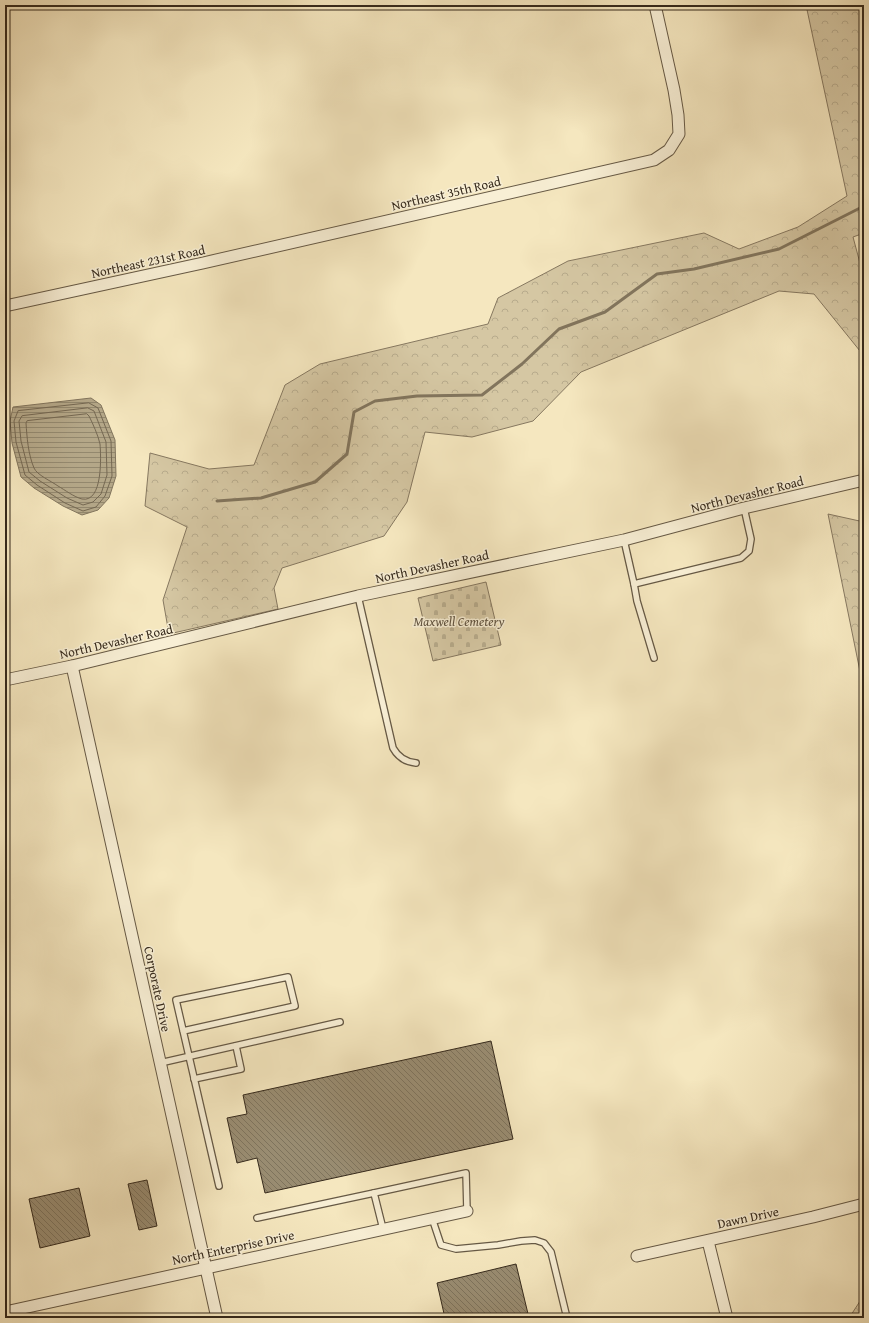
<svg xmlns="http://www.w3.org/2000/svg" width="869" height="1323" viewBox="0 0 869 1323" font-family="'Gentium Book Plus',serif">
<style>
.forest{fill:url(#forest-crowns);stroke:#867860}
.cemetery{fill:url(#cemetery-stones);stroke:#867860}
.water{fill:url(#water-rules);stroke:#82755d}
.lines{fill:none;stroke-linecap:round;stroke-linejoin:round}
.shore{stroke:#756852;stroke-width:1}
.stream{stroke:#82755d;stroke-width:3}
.building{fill:url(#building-back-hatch);stroke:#362a1c}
.lane-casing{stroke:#665945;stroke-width:8}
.street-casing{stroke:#665945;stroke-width:13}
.lane{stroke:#f8efd5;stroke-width:5.5}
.street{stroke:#f8efd5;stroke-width:11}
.labels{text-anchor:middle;stroke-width:3;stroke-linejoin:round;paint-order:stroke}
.street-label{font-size:13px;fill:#362a1c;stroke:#f8efd5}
.park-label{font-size:13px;font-style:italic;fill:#5e513e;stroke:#f8efd5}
</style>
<defs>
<pattern id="forest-crowns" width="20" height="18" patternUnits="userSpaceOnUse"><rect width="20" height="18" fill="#d5c7a3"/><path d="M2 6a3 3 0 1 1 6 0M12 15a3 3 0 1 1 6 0" fill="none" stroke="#b7ab8c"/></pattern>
<pattern id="cemetery-stones" width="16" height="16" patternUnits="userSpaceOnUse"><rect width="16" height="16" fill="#d5c7a3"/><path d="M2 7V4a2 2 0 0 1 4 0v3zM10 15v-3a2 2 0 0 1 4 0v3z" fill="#b7ab8c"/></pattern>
<pattern id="water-rules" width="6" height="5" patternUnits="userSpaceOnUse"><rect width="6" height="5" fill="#b4a788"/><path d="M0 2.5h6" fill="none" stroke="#93886e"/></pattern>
<pattern id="building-back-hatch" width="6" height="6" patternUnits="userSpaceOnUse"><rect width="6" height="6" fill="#998c71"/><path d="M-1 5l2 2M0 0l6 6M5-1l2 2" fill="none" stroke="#7e735c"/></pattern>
</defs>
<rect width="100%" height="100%" fill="#f5e7bf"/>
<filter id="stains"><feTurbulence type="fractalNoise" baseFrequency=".005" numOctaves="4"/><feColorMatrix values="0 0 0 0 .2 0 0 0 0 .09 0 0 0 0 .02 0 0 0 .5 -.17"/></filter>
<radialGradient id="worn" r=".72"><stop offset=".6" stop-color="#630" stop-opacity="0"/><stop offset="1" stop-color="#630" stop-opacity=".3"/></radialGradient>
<g class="forest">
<path d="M806,5H864V233L853,237L864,278V352L860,351L814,294L779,291L581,372L533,421L472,437L425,432L407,502L384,536L282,568L274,588L278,609L169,634L163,600L187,527L145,506L150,453L209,469L254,465L285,385L320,364L488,324L498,298L568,261L704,233L739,249L798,227L847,196Z"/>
<path d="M828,514L864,522V691Z"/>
<path d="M864,1295V1318H847L851,1315Z"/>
</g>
<path class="cemetery" d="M486,582L501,645L433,661L418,598Z"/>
<path class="water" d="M91,398L101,405L115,440L116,476L109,498L98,510L82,515L63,506L34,488L21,477L12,443L10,421L13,407Z"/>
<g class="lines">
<g class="shore">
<path d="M89,403L98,408L111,441L112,476L105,496L96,507L83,511L65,503L37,485L25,475L16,442L14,421L18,411Z"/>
<path d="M88,408L94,411L106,442L107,475L101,494L93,502L83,505L67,498L40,481L29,472L21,441L19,421L22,416Z"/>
<path d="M87,414L89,416C93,424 98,435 100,444C101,456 103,503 82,499C74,497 65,490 58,486C51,481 37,475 34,468C28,454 27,437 26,423L27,421Z"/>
</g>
<path class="stream" d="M217,501L261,498L315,482L347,454L354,412L375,401L417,396L482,395L522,364L559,329L605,312L657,274L694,269L779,249L864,206"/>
</g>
<g class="building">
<path d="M491,1041L513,1139L265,1193L257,1158L237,1163L227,1118L247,1114L243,1095Z"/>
<path d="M147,1180L157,1226L139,1230L128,1184Z"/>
<path d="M79,1188L90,1236L40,1248L29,1199Z"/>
<path d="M516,1264L529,1318H445L437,1283Z"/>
</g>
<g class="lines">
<g class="lane-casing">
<g id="lane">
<path d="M624,540L634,584L741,558L749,551L751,539L744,508"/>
<path d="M634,584L637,601L654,658"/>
<path d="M358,596L393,748C398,757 405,762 416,763"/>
<path d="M183,1031L295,1006L288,977L176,1000L219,1186"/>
<path d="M160,1063L340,1022"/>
<path d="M194,1079L241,1069L236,1046"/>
<path d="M257,1218L374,1193"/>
<path d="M432,1218L441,1245L456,1249L498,1245L521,1241L535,1240L544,1243L551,1252L567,1318"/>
<path d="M383,1229L374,1193L466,1173L467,1211"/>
</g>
</g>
<g class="street-casing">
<g id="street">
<path d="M5,306L203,263L654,160L669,150L679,134L678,115L674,90L655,5"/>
<path d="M72,666L217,1318"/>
<path d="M5,680L72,666L358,596L624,540L744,508L864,480"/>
<path d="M708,1241L727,1318"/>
<path d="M637,1256L813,1217L864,1204"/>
<path d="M5,1312L467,1211"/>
</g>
</g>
<use href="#lane" class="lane"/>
<use href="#street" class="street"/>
</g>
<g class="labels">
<g class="street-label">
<text transform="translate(446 193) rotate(-13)" y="5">Northeast 35th Road</text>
<text transform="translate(148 261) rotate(-12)" y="5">Northeast 231st Road</text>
<text transform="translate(747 494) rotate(-14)" y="5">North Devasher Road</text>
<text transform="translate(432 566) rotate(-12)" y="5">North Devasher Road</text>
<text transform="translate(116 641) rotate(-13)" y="5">North Devasher Road</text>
<text transform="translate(158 989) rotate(78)" y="5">Corporate Drive</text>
<text transform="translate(748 1217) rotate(-12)" y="5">Dawn Drive</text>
<text transform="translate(233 1247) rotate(-12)" y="5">North Enterprise Drive</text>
</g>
<g class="park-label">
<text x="459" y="626">Maxwell Cemetery</text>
</g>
</g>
<rect width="869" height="1323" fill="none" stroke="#f5e7bf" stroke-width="20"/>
<rect x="6" y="6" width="857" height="1311" fill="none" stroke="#362a1c" stroke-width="2"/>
<rect x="10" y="10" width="849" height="1303" fill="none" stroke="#362a1c"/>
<rect width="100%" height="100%" filter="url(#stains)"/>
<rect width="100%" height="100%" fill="url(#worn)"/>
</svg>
